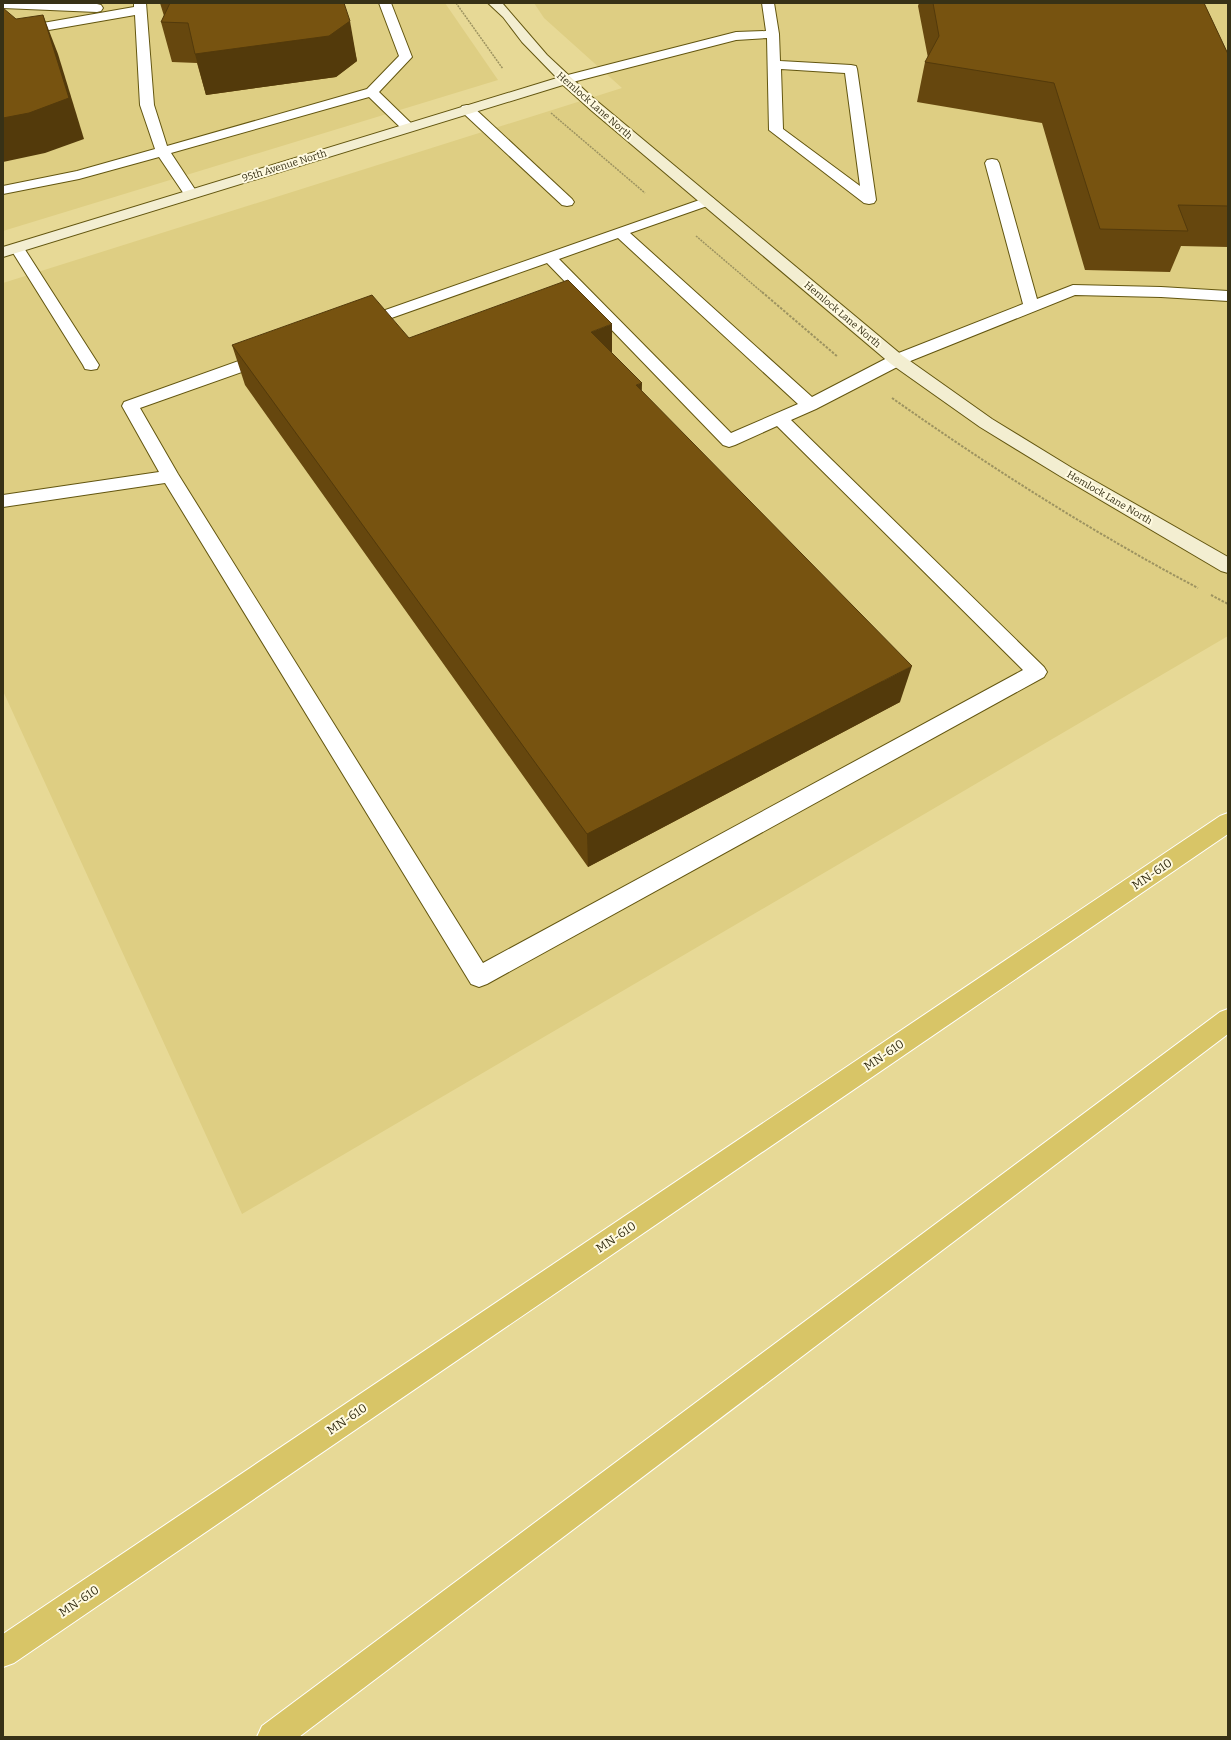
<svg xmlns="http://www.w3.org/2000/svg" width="1231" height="1740" viewBox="0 0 1231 1740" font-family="Bitter,serif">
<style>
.built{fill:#dece83}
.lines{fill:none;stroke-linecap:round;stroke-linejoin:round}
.lane-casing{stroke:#635610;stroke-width:2}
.secondary-casing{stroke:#635610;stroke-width:2}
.highway-casing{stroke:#fff;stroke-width:2}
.path-far1{stroke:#9d9360;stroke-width:1.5;stroke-dasharray:2 1;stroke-linecap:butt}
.path{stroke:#9d9360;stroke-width:2;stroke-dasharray:2.5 1.5;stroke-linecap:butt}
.lane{fill:#fff;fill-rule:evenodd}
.secondary{fill:#f3eed1;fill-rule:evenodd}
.highway{fill:#d8c567;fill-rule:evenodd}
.wall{fill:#66470e}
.shaded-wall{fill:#533a0b}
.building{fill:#775310;stroke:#533a0b}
.labels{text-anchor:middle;stroke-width:4;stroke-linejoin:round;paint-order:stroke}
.far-street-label{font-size:10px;fill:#373116;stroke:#fffae0}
.street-label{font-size:12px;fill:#373116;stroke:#fffae0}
</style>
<rect width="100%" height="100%" fill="#e7d996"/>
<g class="built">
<path d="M3,3H445L498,80L3,231Z"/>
<path d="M534,3H1228V636L242,1214L3,691V283L622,88L544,18Z"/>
</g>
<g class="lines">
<g class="lane-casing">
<g id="lane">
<path d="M3,3L97,4L101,5L103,8L101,11L97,12L3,8Z"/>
<path d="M134,3H146L154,105L167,146L367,89L399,56L379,3H391L412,57L379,92L415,127L413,130H403L369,97L171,153L198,194L196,197L191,198L186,197L159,157L79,179L3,194V186L77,171L155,149L140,105L135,15L3,38V30L134,7Z"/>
<path d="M762,3H774L779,34L780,61L851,65L856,66L857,69L876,200L874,203L869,204L864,203L769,130L767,38L736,40L565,84L560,83L558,80L560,77L736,32L766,31ZM781,69L845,73L860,186L783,129Z"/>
<path d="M467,105L472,106L572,199L574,202L572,205L567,206L562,205L462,112L460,109L462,106Z"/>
<path d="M992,159L997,160L999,163L1037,299L1073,285L1161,287L1228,291V301L1161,297L1075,295L903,364L816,409L791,420L1044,667L1047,672L1044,677L487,984L479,987L471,984L165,483L3,507V495L159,472L122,406L124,402L261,353L267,352L273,353L275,357L273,361L140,408L178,474L483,963L1023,670L777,426L735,445L729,447L723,445L547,263L366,327L360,329L354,327L352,324L354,321L708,197L713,198L715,201L713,204L630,233L812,397L891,356L1023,304L985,163L987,160ZM618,238L798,404L731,433L559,259Z"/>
<path d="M17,244L22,245L24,248L99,365L97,369L91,370L85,369L83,365L10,248L12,245Z"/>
</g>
</g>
<g class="secondary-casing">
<path id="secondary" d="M488,3L503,4L547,55L592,97L903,356L992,419L1072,468L1228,557V573L1221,571L1060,476L980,427L891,364L592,111L563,85L3,257V247L557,78L522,42L503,17Z"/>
</g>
<g class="highway-casing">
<g id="highway">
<path d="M1228,813V834L14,1663L3,1667V1634L1220,816Z"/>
<path d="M1228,1009V1034L299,1737H257L262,1726L1220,1012Z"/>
</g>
</g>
<g class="path-far1">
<path d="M456,3L503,69"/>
<path d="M551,113L645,193"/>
<path d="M696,236L763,293"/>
</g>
<g class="path">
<path d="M762,292L838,357"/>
<path d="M892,398C990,467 1092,532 1198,588"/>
<path d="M1211,595L1228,604"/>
</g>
<use href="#lane" class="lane"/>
<use href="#secondary" class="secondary"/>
<use href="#highway" class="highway"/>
</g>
<g class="wall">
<path d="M160,3H344L357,61L336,77L206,95L197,63L172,62L161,22L164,16Z"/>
<path d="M919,3H1204L1228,54V247L1181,246L1170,272L1085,270L1042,123L917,102L925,62L928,58L918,6Z"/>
<path d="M409,338L612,353L641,391L900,702L588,867L245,385L232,345Z"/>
</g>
<g class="shaded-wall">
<path d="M43,15L58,54L84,139L45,153L3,162V118Z"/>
<path d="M350,21L357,61L336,77L206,95L195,54Z"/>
<path d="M612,324V364L591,332Z"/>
<path d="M642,383L641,423L636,385Z"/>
<path d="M912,666L900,702L588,867L587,834Z"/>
</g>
<g class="building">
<path d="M170,3H344L350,21L329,36L195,54L188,23L161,22Z"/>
<path d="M933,3H1204L1228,54V206L1178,205L1188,231L1100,229L1054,83L925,62L939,36Z"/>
<path d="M3,8L16,19L43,15L69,98L29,113L3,118Z"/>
<path d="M568,280L612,324L591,332L642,383L636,385L912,666L587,834L232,345L372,295L409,338Z"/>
</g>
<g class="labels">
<g class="far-street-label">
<text transform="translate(595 105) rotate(41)" y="4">Hemlock Lane North</text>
<text transform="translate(284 165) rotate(-17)" y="4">95th Avenue North</text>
<text transform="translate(843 314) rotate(40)" y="4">Hemlock Lane North</text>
<text transform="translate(1110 497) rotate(30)" y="4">Hemlock Lane North</text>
</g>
<g class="street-label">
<text transform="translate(1152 874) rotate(-34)" y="4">MN-610</text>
<text transform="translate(884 1055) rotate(-34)" y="4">MN-610</text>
<text transform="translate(616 1237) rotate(-34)" y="4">MN-610</text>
<text transform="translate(347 1419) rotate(-34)" y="4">MN-610</text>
<text transform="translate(79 1601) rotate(-34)" y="4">MN-610</text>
</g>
</g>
<rect width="1231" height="1740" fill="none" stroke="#373116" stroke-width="8"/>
</svg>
